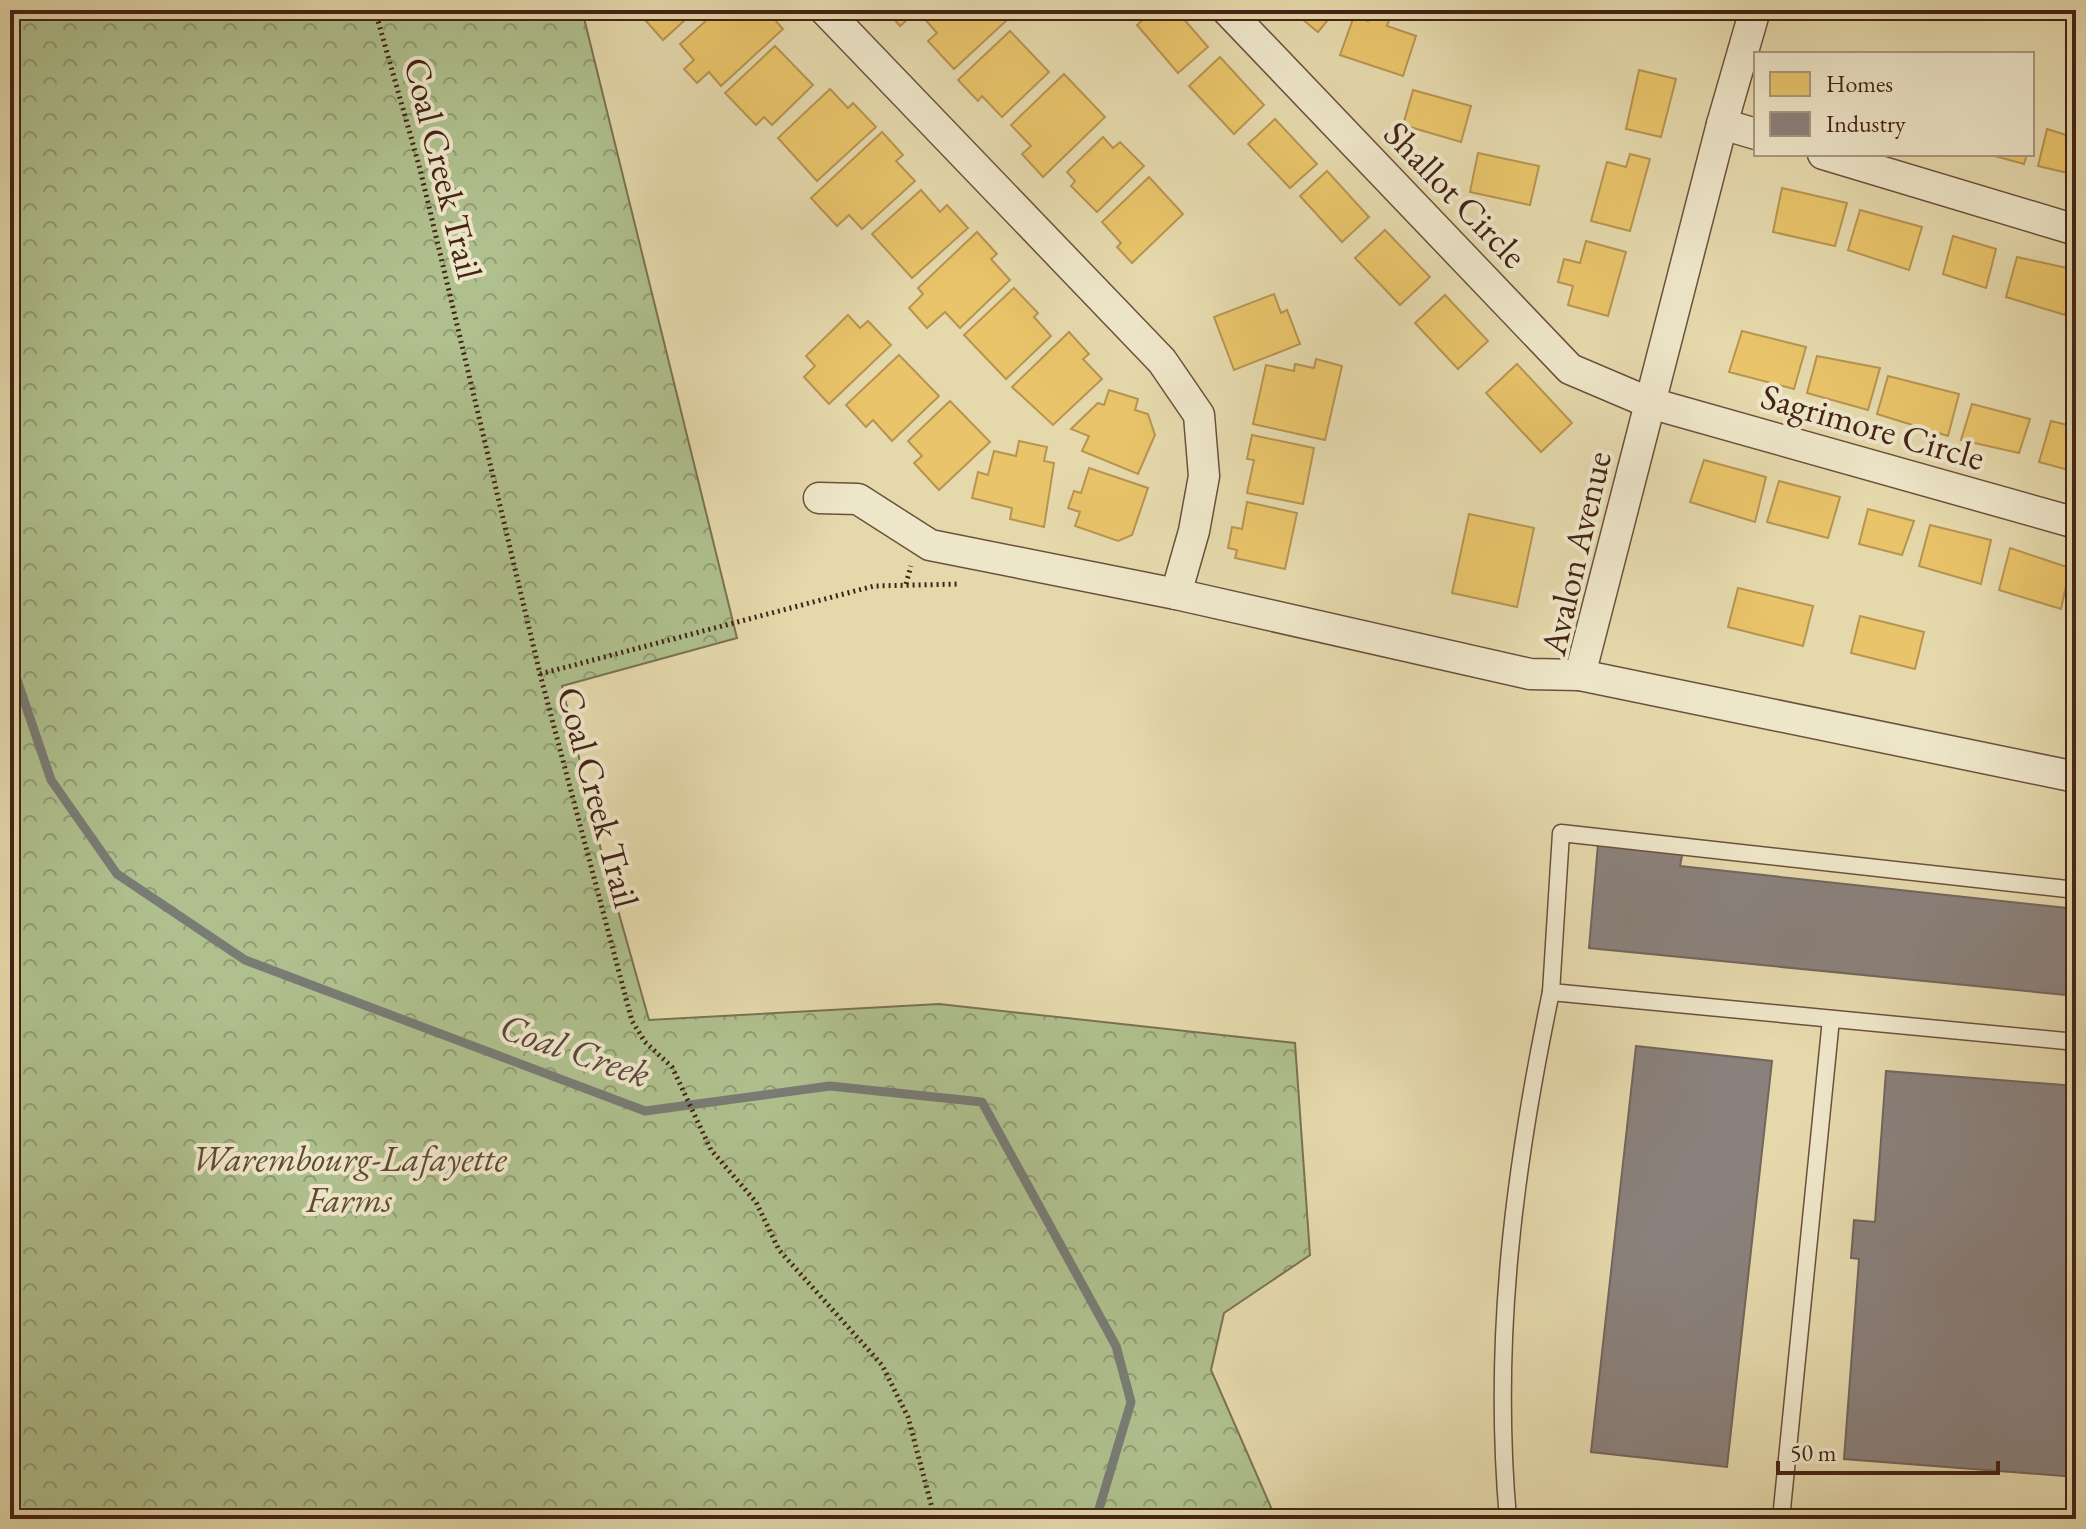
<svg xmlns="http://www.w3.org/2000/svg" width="2086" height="1529" viewBox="0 0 2086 1529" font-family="'EB Garamond',serif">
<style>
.forest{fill:url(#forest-crowns);stroke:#7a7252;stroke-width:2}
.homes{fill:#e9c46a;stroke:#b89451;stroke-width:2}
.industry{fill:#8a817c;stroke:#75655d;stroke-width:2}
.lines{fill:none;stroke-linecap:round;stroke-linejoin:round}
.stream{stroke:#797c75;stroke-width:9}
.lane-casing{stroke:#6d503c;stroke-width:19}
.street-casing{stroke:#6d503c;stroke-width:33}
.path{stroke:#452316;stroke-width:5;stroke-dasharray:2 4;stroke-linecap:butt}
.lane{stroke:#eee6c9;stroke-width:16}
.street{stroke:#eee6c9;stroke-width:30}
.labels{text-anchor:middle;stroke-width:8;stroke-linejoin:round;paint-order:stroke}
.street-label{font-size:36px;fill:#452316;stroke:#eee6c9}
.park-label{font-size:36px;font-style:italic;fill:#604a34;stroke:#eee6c9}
.water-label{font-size:38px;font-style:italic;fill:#5a483e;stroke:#eee6c9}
</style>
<defs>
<pattern id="forest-crowns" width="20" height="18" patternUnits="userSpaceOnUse" patternTransform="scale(2)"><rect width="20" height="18" fill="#afc08e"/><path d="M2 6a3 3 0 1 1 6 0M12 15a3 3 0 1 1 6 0" fill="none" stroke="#909c73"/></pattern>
</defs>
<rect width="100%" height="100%" fill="#e5d9ac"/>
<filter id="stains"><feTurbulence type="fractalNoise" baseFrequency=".0025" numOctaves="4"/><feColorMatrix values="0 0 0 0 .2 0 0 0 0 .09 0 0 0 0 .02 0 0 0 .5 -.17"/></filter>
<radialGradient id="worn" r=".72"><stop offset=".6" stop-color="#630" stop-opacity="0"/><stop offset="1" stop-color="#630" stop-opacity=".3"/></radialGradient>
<path class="forest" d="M10,10H582L737,638L562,686L601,850L649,1020L939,1004L1295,1043L1310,1255L1224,1313L1211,1370L1276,1519H10Z"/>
<g class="homes">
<path d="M636,10H696L663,40Z"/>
<path d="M718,10H766L783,29L721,86L709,72L697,83L684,69L694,60L680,44Z"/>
<path d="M886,10H918L900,26Z"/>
<path d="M931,10H998L1007,20L954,69L928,41L937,33L923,17Z"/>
<path d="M1154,10H1176L1208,47L1178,73L1137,25Z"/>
<path d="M1291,10H1336L1318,32Z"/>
<path d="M1372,10L1391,15L1387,26L1416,36L1403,76L1340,55L1354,16L1368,21Z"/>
<path d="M2022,10H2065L2062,20Z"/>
<path d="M1010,31L1049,72L1002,117L982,96L978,101L958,80Z"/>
<path d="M775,46L813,85L772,125L764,117L756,125L725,93Z"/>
<path d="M1220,57L1264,105L1234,134L1189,86Z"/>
<path d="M1639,70L1676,79L1661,137L1626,129Z"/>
<path d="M1064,74L1105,117L1043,177L1022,154L1031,146L1011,125Z"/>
<path d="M830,89L848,108L853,103L876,127L817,181L778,138Z"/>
<path d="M1413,90L1471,106L1461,142L1403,125Z"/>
<path d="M1275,119L1317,164L1290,188L1248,144Z"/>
<path d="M2047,129L2076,138V175L2038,166Z"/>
<path d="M882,132L903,155L896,161L915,181L862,229L849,215L837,226L811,198Z"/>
<path d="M1103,137L1113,148L1120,142L1144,166L1097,212L1071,186L1075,181L1067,172Z"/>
<path d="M1478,153L1539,166L1530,205L1470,192Z"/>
<path d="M1630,154L1650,159L1630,231L1591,221L1607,162L1626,167Z"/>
<path d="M1987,154H2027L2024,164Z"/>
<path d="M1327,171L1369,217L1342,242L1300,196Z"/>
<path d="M1149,177L1183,214L1132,263L1117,247L1121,243L1102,222Z"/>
<path d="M1782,188L1847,203L1835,246L1773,232Z"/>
<path d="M921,190L940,212L947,205L968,228L912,278L872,234Z"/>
<path d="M1860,210L1922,227L1909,270L1848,250Z"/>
<path d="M1385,230L1430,277L1400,305L1355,258Z"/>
<path d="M977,232L997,254L991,259L1010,280L960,328L945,312L927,328L909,308L923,294L918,288Z"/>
<path d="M1953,236L1996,249L1986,288L1943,274Z"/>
<path d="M1586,241L1626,252L1608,316L1568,305L1573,286L1558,282L1564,259L1580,263Z"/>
<path d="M2017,257L2076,270L2065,315L2006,297Z"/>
<path d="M1014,288L1038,313L1034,317L1051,336L1006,379L964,335Z"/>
<path d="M1274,294L1281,313L1287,310L1300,344L1234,370L1214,317Z"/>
<path d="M1445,295L1488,341L1458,369L1415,323Z"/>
<path d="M848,315L860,328L868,321L891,345L829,404L804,377L815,366L806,356Z"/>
<path d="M1742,331L1806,347L1794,389L1729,372Z"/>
<path d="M1069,332L1089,354L1083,359L1102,379L1053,425L1012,387Z"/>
<path d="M899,355L939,396L892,441L873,420L866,427L846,405Z"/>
<path d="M1817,356L1880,368L1868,410L1807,393Z"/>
<path d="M1316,359L1342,366L1325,440L1253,424L1266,365L1294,371L1295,364L1314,368Z"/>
<path d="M1517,364L1572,423L1541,452L1486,393Z"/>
<path d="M1888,376L1959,394L1948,436L1877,414Z"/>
<path d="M1109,390L1138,399L1135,410L1148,414L1155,435L1138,474L1082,451L1089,436L1071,429L1098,403L1104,405Z"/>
<path d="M950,401L990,442L939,490L914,463L922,456L908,441Z"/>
<path d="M1972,404L2030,419L2019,453L1961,440Z"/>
<path d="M2051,421L2076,427V472L2039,462Z"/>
<path d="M1252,435L1314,448L1303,504L1247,493L1254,460L1247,459Z"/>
<path d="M1019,441L1047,447L1044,461L1054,463L1044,527L1010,519L1012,508L972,498L978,472L988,475L994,451L1016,456Z"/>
<path d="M1704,460L1766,477L1755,522L1690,502Z"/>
<path d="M1089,468L1148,488L1132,535L1118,541L1075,526L1080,512L1068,508L1074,491L1081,493Z"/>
<path d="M1779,481L1840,497L1828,538L1767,522Z"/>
<path d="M1247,502L1297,513L1285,569L1235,558L1237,550L1228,548L1232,527L1242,529Z"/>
<path d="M1868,509L1914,521L1902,555L1859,544Z"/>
<path d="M1469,514L1534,528L1517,607L1452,593Z"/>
<path d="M1930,525L1991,540L1981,584L1919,566Z"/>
<path d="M2010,548L2070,568L2061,609L1999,590Z"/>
<path d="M1738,588L1813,606L1803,646L1728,627Z"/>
<path d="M1860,616L1924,632L1915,669L1851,653Z"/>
</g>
<g class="industry">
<path d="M1598,844L1683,851L1680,866L2076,909V996L1589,948Z"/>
<path d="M1636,1046L1772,1061L1727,1467L1591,1452Z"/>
<path d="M1886,1071L2076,1086V1477L1844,1459L1859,1259L1851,1258L1854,1220L1875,1222Z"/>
</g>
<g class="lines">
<path class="stream" d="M10,659L51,780L117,874L245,960L645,1111L830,1086L982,1102L1116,1346L1131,1402L1096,1519"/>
<g class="lane-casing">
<g id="lane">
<path d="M2076,890L1561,833L1551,992L2076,1042"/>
<path d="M1508,1519C1492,1338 1514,1169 1551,992"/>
<path d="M1781,1519L1831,1019"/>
</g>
</g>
<g class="street-casing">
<g id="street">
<path d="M825,10L1162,361L1199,415L1204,476L1194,531L1176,594"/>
<path d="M1227,10L1570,369L1650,403L2076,523"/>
<path d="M1755,10L1722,124L1580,675L2076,777"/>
<path d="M1722,124L1756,134"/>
<path d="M1823,154L2076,230"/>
<path d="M819,498L858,499L930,545L1176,594L1530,674L1580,675"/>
</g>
</g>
<g class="path">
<path d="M375,10L420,169L540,674L632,1021L645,1042L672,1067L711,1150L756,1202L779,1250L882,1365L908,1417L935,1519"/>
<path d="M906,584L911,566"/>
<path d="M540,674L874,586L960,584"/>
</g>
<use href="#lane" class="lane"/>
<use href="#street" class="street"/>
</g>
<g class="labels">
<g class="street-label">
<text transform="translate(444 168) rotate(76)" y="13">Coal Creek Trail</text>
<text transform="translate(1456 194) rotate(46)" y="13">Shallot Circle</text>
<text transform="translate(1873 426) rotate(16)" y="13">Sagrimore Circle</text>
<text transform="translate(1575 553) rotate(-77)" y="13">Avalon Avenue</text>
<text transform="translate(599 797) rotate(75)" y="13">Coal Creek Trail</text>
</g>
<g class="park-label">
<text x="349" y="1171">Warembourg-Lafayette<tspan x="349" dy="41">Farms</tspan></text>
</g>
<g class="water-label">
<text transform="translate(575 1050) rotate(19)" y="13">Coal Creek</text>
</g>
</g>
<rect width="2086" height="1529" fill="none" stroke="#e5d9ac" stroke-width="40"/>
<rect x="12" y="12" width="2062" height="1505" fill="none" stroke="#452316" stroke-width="4"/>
<rect x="20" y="20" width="2046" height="1489" fill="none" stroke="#452316" stroke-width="2"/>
<rect x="1754" y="52" width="280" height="104" fill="#eee6c9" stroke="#aa9881" stroke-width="2"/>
<rect x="1770" y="72" width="40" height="24" fill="#e9c46a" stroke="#aa9881" stroke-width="2"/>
<text x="1826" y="92" font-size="24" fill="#452316">Homes</text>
<rect x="1770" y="112" width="40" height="24" fill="#8a817c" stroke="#aa9881" stroke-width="2"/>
<text x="1826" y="132" font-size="24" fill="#452316">Industry</text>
<path d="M1778 1461v12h220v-12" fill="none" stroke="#452316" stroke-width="4"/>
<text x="1790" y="1461" font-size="24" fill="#452316" stroke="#eee6c9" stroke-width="6" paint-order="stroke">50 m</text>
<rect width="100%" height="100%" filter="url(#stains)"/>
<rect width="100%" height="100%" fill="url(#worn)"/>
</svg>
